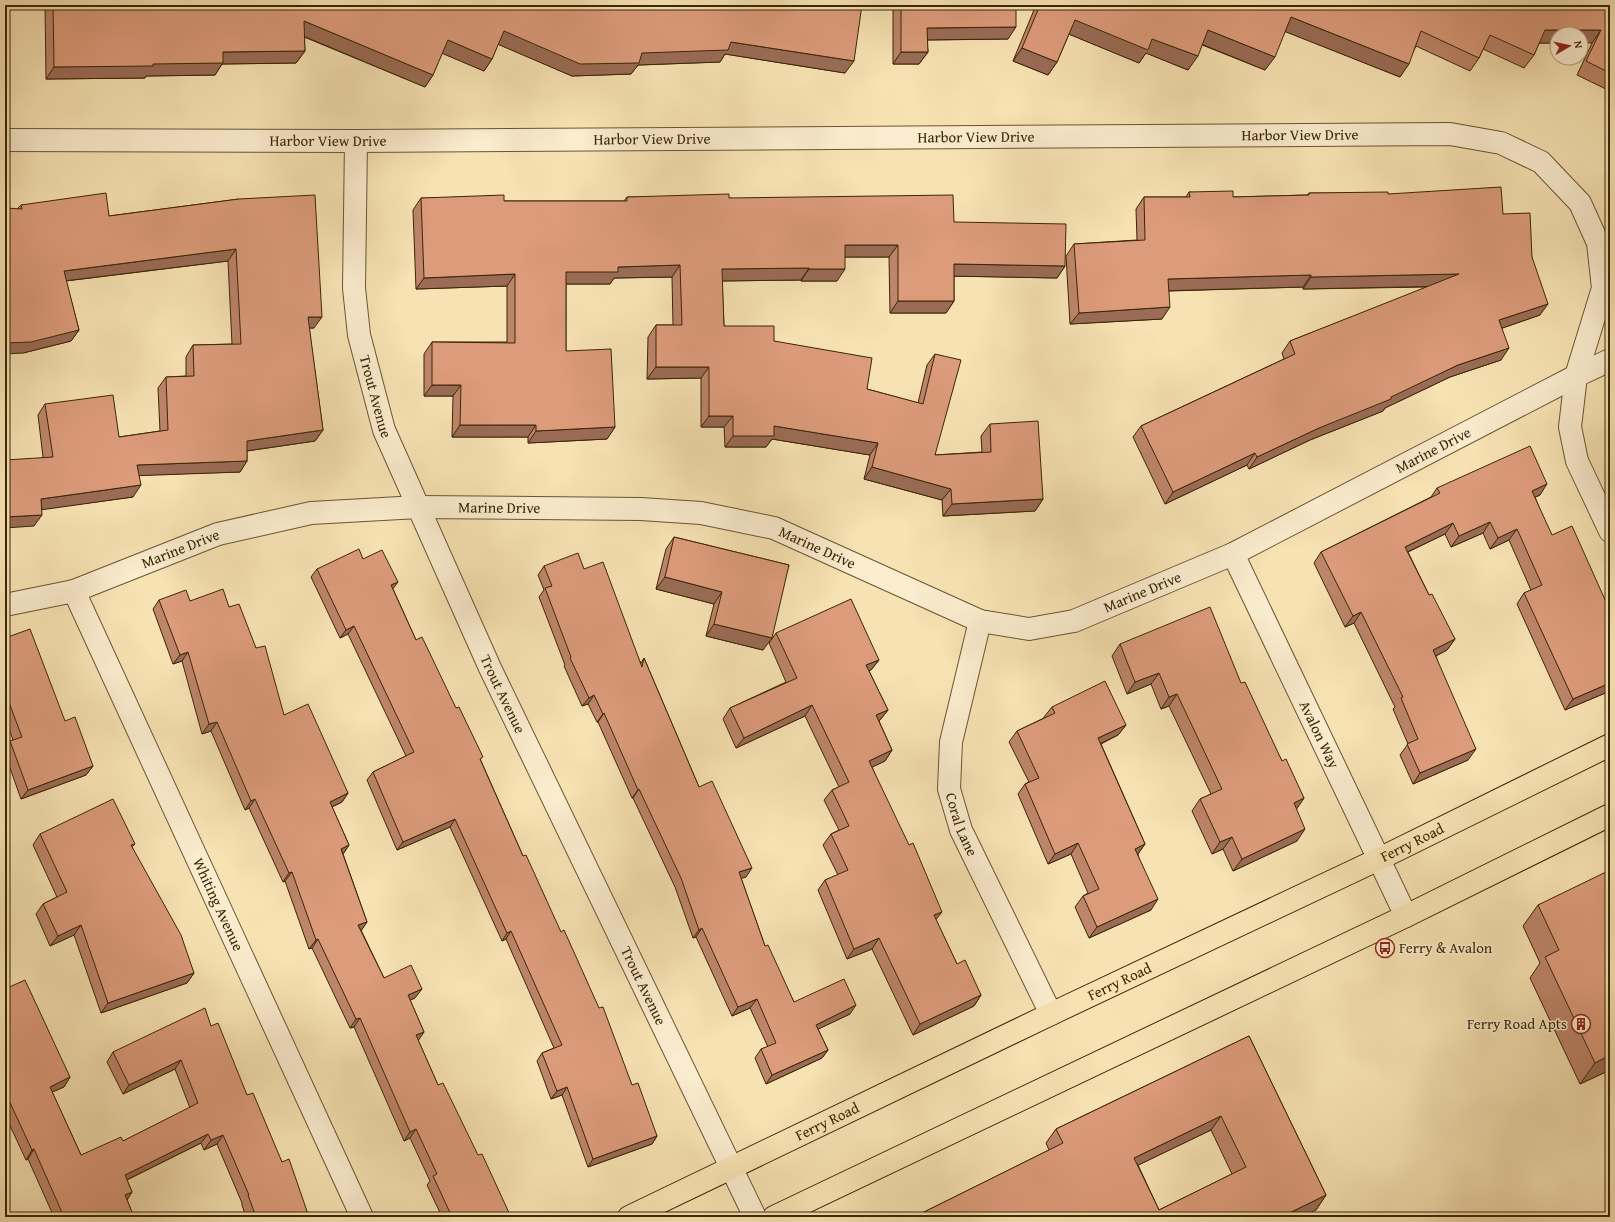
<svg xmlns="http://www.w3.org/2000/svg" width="1615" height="1222" viewBox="0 0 1615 1222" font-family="'Gentium Book Plus',serif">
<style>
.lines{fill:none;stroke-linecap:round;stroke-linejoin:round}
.minor-casing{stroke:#6a5531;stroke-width:24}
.major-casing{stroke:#3b2606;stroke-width:24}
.minor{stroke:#faecce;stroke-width:22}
.major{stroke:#f7e2b3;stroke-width:22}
.wall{fill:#bd856a;stroke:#3b2606;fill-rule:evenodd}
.shaded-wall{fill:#9a6c56;stroke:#3b2606}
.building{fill:#dc9b7b;stroke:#3b2606;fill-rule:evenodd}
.labels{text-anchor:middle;stroke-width:3;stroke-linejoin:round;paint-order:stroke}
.street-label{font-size:15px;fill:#3b2606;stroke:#faecce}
.poi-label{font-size:15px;fill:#3b2606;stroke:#faecce;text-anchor:start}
</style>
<rect width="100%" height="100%" fill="#f7e2b3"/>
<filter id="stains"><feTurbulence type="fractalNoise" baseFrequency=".005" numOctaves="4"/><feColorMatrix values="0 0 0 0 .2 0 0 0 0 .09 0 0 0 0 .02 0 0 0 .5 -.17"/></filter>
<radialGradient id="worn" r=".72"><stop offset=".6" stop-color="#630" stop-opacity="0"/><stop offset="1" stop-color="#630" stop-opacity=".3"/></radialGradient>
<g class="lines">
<g class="minor-casing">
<g id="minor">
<path id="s1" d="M5,140L356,141L1450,134L1501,143L1541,162L1580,203L1598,243L1603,288L1576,376L1570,427L1577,461L1610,531"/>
<path id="s2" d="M356,141L354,288L359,335L384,430L490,668L755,1217"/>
<path id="s3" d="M1233,554L1406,916"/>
<path id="s4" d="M74,591L362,1217"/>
<path id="s5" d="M5,605L74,591L218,534L311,513L418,507L641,509L701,513L774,528L980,621L1029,629L1074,621L1233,554L1576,376L1610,360"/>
<path id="s6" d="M980,621L951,742L949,789L961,830L1051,1014"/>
</g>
</g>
<g class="major-casing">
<g id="major">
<path id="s7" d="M629,1217L1051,1014L1379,859L1610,745"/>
<path d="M774,1217L1406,916L1610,815"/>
</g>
</g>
<use href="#minor" class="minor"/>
<use href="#major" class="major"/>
</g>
<g class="wall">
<path d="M45,5H862L845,73L725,54L720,62L638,65L631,74L572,76L498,44L492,59L484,71L442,53L433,75L425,87L304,37L305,51L296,63L222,64L215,75L146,76L145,78L46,79Z"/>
<path d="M893,5H1016L1008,39L927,40L928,52L919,64H893Z"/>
<path d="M1036,5H1610V91L1577,75L1592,43L1557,34V43H1539L1534,55L1524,68L1483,49L1479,58L1470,71L1416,46L1400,77L1285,31L1265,70L1202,45L1188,70L1146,53L1139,63L1069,34L1057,62L1048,75L1013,61Z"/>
<path d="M1189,192L1233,197L1307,195L1309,193L1388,194L1503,214L1532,257L1540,315L1502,328L1501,360L1450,377L1385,408L1383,411L1310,440L1249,469L1247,465L1165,504L1133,437L1141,426L1284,359L1282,353L1290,341L1428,287L1303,289V287L1169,291L1162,319L1070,324L1066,256L1074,244L1137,240L1136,209L1144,197H1186Z"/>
<path d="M627,197L729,198L954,222L1065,266L1057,278L954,276V301L946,313H890L889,257H845L837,281H801V280L722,281L724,326L774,341L867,389L918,403L927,365L935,354V455L982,452L981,436L990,424L1043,499L1035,511L943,516L942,500L864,479L870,455L772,439L766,447H725L724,427H701V378L647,379L648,337L656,325H673L672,277L614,278L610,284H566V351L615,427L607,439L528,443V437H452L453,396H424V354L432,342H507V286L416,289L413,210L421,198L504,201H624Z"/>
<path d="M239,199L314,328H309L323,430L315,441L247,451V461L240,472L139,475L133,497L42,509L34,526L43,457L38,415L45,404L119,437L160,431L158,388L166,377L186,376V357L193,345L232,344L228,261L66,281L79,330L71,341L23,353L18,208L21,205L109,216Z"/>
<path d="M1437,488L1540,495L1535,497L1610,691L1565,710L1517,604L1524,593L1531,590L1509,540L1490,549L1483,533L1451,547L1445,534L1408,552L1429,595L1455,639L1447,650L1436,656L1468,760L1413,784L1400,755L1408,744L1393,709L1395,707L1354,623L1345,627L1314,563L1321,552L1431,497Z"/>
<path d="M674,537L789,565L763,650L706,636L714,604L656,589L666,549Z"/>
<path d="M363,559L393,589L416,640L481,761L523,856L632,1085L657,1136L652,1144L588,1167L562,1095L551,1099L537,1061L542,1053L554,1048L506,939L502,941L450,827L397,850L367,780L373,772L406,756L348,634L340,638L311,577L317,569Z"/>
<path d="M544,566L584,569L641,663L644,658L699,787L746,877L741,878L765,946L794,1002L850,1014L818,1029L828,1050L822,1058L766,1084L755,1058L761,1049L768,1047L750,1008L732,1016L696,937L693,938L675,887L633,798H632L598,722H597L588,704L582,706L564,666L565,665L539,597L544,590L538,575Z"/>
<path d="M159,600L190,601L229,607L256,648L284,715L348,793L342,802L332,807L349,845L343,854L367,922L361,930L384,978L415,998L410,1000L424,1032L418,1040L438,1085L508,1217H442L427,1185L430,1181L410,1138L404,1141L354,1027L350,1028L312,948L309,949L285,881L283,882L249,808L245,810L211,731L202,734L182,661L173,664L153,609Z"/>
<path d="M776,633L879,660L871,670L869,671L888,710L880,720L879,721L892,750L885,761L872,767L936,920L957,964L981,995L974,1006L913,1035L872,949L847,959L818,890L825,880L838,875L823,845L831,834L839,830L824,800L832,790L839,787L805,716L736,748L723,719L730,708L786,682L769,643Z"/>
<path d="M5,638L65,721L93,766L86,775L21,799L5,754V749L10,741L13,740L5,718Z"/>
<path d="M1120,644L1241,683L1282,761L1304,798L1296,809L1297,841L1233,871L1223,849L1212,854L1192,811L1200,799L1211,794L1169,706L1161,709L1151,684L1127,694L1112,656Z"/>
<path d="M1052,707L1126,725L1118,735L1101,744L1145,844L1138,854L1151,910L1089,938L1075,907L1083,896L1088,893L1071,854L1048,864L1018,794L1025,784L1029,782L1009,742L1017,731L1044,718V717Z"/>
<path d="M40,834L135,844L132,847L194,973L187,983L101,1013L74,935L50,946L36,914L43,904L57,897L33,845Z"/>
<path d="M1610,880V1070L1580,1084L1530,978L1540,963L1523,926L1538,905Z"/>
<path d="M5,989L70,1077L64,1087L52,1092L81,1155L123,1141L190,1108L175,1069L123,1094L107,1062L113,1052L211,1026L247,1095L282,1162L309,1217H246L242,1205V1203L217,1144L204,1150L201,1143L127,1180L132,1192L127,1200L134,1217H54L28,1159L26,1160L5,1115Z"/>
<path d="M1249,1036L1326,1195L1316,1210L914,1217L1049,1150L1046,1143L1056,1129ZM1211,1130L1232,1174L1159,1210L1138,1165Z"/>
</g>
<g class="shaded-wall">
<path d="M1291,17L1409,64L1400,77L1281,30Z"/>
<path d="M1075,20L1152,39L1198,56L1188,70L1146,53L1139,63L1066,33Z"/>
<path d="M304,21L433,75L425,87L296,33Z"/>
<path d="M1016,27L1008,39L919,40L927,28Z"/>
<path d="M1208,30L1275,57L1265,70L1199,43Z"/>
<path d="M1545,30H1601L1592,43H1581V34H1557V43H1536Z"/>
<path d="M504,31L642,53L731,42L854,61L845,73L725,54L720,62L638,65L631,74L572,76L495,43Z"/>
<path d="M448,40L492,59L484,71L439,52Z"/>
<path d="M1022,48L1057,62L1048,75L1013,61Z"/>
<path d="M305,51L296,63L222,64L215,75L146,76L145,78L46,79L54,67L153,64L223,52Z"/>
<path d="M901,52H928L919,64H893Z"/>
<path d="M845,245H898L889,257H836Z"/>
<path d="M236,249L228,261L56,282L64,271Z"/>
<path d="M954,264L1065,266L1057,278L946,276Z"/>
<path d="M680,265L672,277L614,278L610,284H558L566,272L618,267Z"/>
<path d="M809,268L801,280L714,281L722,269Z"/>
<path d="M809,269H845L837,281H801Z"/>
<path d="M515,274L507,286L416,289L424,278Z"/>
<path d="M1459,274L1451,286L1303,289L1311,277Z"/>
<path d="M1311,275L1303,287L1160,291L1168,279Z"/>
<path d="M898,301H954L946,313H890Z"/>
<path d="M1548,304L1540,315L1491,332L1499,320Z"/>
<path d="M1170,307L1162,319L1070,324L1079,313Z"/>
<path d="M308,317H322L314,328H300Z"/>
<path d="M79,330L71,341L23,353L5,354V343Z"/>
<path d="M1509,348L1501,360L1450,377L1385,408L1383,411L1310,440L1249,469L1257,457L1319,428L1458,365Z"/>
<path d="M656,367H709L701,378L647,379Z"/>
<path d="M432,385H461L453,396H424Z"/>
<path d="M709,416H733L724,427H701Z"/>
<path d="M460,425H536L528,437H452Z"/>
<path d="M774,426L878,443L870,455L772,439L766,447H725L733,436Z"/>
<path d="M615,427L607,439L528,443L536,431Z"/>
<path d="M323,430L315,441L239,452L247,441Z"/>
<path d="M1255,453L1247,465L1165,504L1173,492Z"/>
<path d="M247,461L240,472L130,476L137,465Z"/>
<path d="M872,467L951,489L942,500L864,479Z"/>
<path d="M1547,484L1540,495L1524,502L1532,491Z"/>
<path d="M141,485L133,497L33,511L41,499Z"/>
<path d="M1043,499L1035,511L943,516L952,504Z"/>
<path d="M42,515L34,526L5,528V517Z"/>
<path d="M1490,522L1483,533L1451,547L1459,536Z"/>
<path d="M1453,523L1445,534L1397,557L1405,547Z"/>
<path d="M1517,529L1509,540L1490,549L1498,538Z"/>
<path d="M665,577L722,592L714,604L656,589Z"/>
<path d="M398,582L392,590L391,585Z"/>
<path d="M1361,612L1354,623L1345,627L1353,616Z"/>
<path d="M714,624L772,638L763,650L706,636Z"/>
<path d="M354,626L348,634L340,638L346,630Z"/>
<path d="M1455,639L1447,650L1426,661L1433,650Z"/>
<path d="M188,652L182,661L173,664L180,655Z"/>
<path d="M879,660L871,670L859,676L866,665Z"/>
<path d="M1159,673L1151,684L1127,694L1135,682Z"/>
<path d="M1610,683V691L1565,710L1573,699Z"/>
<path d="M1177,694L1169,706L1161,709L1169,697Z"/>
<path d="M594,695L588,704L582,706L589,698Z"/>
<path d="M812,705L805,716L736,748L744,738Z"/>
<path d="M888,710L880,720L869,726L876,715Z"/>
<path d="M604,713L598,722H597L603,714Z"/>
<path d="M217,722L211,731L202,734L209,724Z"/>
<path d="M1126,725L1118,735L1091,748L1098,738Z"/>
<path d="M1476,749L1468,760L1413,784L1420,773Z"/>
<path d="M892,750L885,761L862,772L869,761Z"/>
<path d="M93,766L86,775L21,799L28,790Z"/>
<path d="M639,789L633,798H632L638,790Z"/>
<path d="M348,793L342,802L323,811L330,802Z"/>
<path d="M1304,798L1296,810L1294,803Z"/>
<path d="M255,799L249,808L245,810L251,801Z"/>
<path d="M455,819L450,827L397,850L403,842Z"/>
<path d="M1305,829L1297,841L1233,871L1242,859Z"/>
<path d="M1232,837L1223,849L1212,854L1220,842Z"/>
<path d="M1078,843L1071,854L1048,864L1055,854Z"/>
<path d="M1145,844L1137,855L1135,849Z"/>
<path d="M349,845L343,854L341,849Z"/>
<path d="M752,868L746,877L733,881L739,872Z"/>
<path d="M292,872L285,881L283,882L289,873Z"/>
<path d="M1158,899L1151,910L1089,938L1097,927Z"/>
<path d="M942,912L934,922V915Z"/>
<path d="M367,922L361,931L358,925Z"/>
<path d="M81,925L74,935L50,946L58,936Z"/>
<path d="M702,928L696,937L693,938L699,930Z"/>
<path d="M511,931L506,939L502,941L507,933Z"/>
<path d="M879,938L872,949L847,959L854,949Z"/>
<path d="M318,939L312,948L309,949L316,940Z"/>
<path d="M194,973L187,983L101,1013L108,1003Z"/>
<path d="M422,989L415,998L402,1004L408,995Z"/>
<path d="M981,995L974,1006L913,1035L920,1024Z"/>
<path d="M757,999L750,1008L732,1016L738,1007Z"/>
<path d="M856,1005L850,1014L810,1033L816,1025Z"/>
<path d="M360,1018L354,1027L350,1028L356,1019Z"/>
<path d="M424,1032L418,1041L416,1035Z"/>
<path d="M828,1050L822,1058L766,1084L772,1075Z"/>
<path d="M1610,1055V1070L1580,1084L1595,1063Z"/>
<path d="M181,1060L175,1069L123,1094L129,1085Z"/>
<path d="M70,1077L64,1087L43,1096L50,1087Z"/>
<path d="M567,1087L562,1095L551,1099L557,1091Z"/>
<path d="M1221,1116L1211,1130L1124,1172L1134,1158Z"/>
<path d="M416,1129L410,1138L404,1141L410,1132Z"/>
<path d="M208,1134L201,1143L118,1184L125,1175Z"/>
<path d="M223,1135L217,1144L204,1150L211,1140Z"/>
<path d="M657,1136L652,1144L588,1167L593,1159Z"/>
<path d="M34,1149L28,1159L26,1160L32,1150Z"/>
<path d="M132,1192L126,1201L125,1195Z"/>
<path d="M1326,1195L1316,1210L1300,1217H1281Z"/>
</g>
<g class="building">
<path d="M53,5H862L854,61L731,42L728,50L642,53L639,63L580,64L504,31L492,59L448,40L433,75L304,21L305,51L223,52V63L153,64V66L54,67Z"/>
<path d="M901,5H1016V27L927,28L928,52H901Z"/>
<path d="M1040,5H1610V73L1586,61L1601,30H1545L1534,55L1490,35L1479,58L1421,31L1409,64L1291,17L1275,57L1208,30L1198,56L1152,39L1148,50L1075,20L1057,62L1022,48Z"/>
<path d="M1501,187L1503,214L1530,213L1532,257L1548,304L1499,320L1509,348L1458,365L1391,397V399L1319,428L1257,457L1255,453L1173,492L1141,426L1295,354L1290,341L1459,274L1311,277V275L1168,279L1170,307L1079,313L1074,244L1145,240L1144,197H1190L1189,192L1233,191V197L1309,195V193L1388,192V194Z"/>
<path d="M106,193L109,216L239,199L315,195L322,317H308L323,430L247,441V461L137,465L141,485L41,499L42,515L5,517V460L53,457L45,404L113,395L119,437L168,430L166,377L194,376L193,345L241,344L236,249L64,271L79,330L31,342L5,343V208L22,209L21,205Z"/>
<path d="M729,194V198L953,195L954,222L1066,224L1065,266L954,264V301H898V245H845V269H809V268L722,269L724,326H774V341L872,358L867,389L923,404L935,354L961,360L935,455L991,452L990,424L1038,421L1043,499L952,504L951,489L872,467L878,443L774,426V436H733V416H709V367H656V325H682L680,265L618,267V272H566V351L611,349L615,427L536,431V425H460L461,385H432V342L515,343V274L424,278L421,198L504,195V201H627V197Z"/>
<path d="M1530,446L1547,484L1532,491L1552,535L1572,526L1606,602L1608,601L1610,605V683L1573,699L1524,593L1542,585L1517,529L1498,538L1490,522L1459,536L1453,523L1405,547L1429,595L1432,594L1455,639L1433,650L1476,749L1420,773L1407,744L1418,739L1401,698L1403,697L1361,612L1353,616L1321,552L1440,493L1437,488Z"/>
<path d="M674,537L789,565L772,638L714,624L722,592L665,577Z"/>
<path d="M359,549L363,559L382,550L398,582L391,585L416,640L422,637L456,708L459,707L483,757L480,759L523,856L526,855L561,932L564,930L599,1008L603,1007L632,1085L638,1083L657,1136L593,1159L567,1087L557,1091L542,1053L562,1045L511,931L507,933L455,819L403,842L373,772L414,752L354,626L346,630L317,569Z"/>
<path d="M578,553L584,569L603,562L642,667L644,658L699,787L712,781L752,868L739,872L765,946L768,945L794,1002L844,979L856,1005L816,1025L828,1050L772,1075L761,1049L776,1043L757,999L738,1007L702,928L699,930L681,878L639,789L638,790L604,713L603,714L594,695L589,698L570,658L571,657L545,588L552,586L544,566Z"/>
<path d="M223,589L229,607L239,604L256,648L265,646L284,715L308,704L348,793L330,802L349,845L341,849L367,922L358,925L384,978L411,965L422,989L408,995L424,1032L416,1035L438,1085L443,1083L478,1155L482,1154L510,1215L504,1217H452L433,1176L437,1174L416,1129L410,1132L360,1018L356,1019L318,939L316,940L292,872L289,873L255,799L251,801L217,722L209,724L188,652L180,655L159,600L186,590L190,601Z"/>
<path d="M851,599L879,660L866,665L888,710L876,715L892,750L869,761L909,845L913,843L942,912L934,915L957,964L965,960L981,995L920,1024L879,938L854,949L825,880L848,870L831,834L849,826L832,790L849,782L812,705L744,738L730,708L797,678L776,633Z"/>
<path d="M1210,607L1241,683L1245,682L1282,761L1286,759L1304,798L1294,803L1305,829L1242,859L1232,837L1220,842L1200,799L1222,789L1177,694L1169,697L1159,673L1135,682L1120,644Z"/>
<path d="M30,629L65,721L75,717L93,766L28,790L10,741L22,737L5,692V638Z"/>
<path d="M1105,681L1126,725L1098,738L1145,844L1135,849L1158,899L1097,927L1083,896L1099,889L1078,843L1055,854L1025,784L1039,778L1017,731L1055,713L1052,707Z"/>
<path d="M113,799L135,844L131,845L181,935L194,973L108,1003L81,925L58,936L43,904L67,892L40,834Z"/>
<path d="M1606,872L1610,880V1055L1595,1063L1545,957L1559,950L1538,905Z"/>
<path d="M25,980L70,1077L50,1087L81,1155L121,1137L123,1141L198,1103L181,1060L129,1085L113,1052L205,1008L211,1026L218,1023L247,1095L253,1093L282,1162L289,1159L309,1217H256L248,1195H249L223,1135L211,1140L208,1134L125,1175L132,1192L125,1195L134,1217H64L34,1149L32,1150L5,1092V989Z"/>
<path d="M1249,1036L1326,1195L1281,1217H914L1063,1143L1056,1129ZM1221,1116L1246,1167L1159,1210L1134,1158Z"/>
</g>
<defs>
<g id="bus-ring" transform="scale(1)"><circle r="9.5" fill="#faecce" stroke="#8f2418" stroke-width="1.5"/><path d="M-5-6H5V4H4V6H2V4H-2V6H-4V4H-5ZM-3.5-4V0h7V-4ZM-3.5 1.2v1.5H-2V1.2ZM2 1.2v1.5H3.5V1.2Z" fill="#8f2418"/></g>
<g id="building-ring" transform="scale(1)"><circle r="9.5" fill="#faecce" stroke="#8f2418" stroke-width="1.5"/><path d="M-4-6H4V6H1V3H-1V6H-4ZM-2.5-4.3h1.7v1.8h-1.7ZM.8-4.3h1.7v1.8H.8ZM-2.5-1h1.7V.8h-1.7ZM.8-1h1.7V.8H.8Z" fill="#8f2418"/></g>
</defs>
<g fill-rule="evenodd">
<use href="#bus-ring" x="1385" y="948"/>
<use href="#building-ring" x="1581" y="1024"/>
</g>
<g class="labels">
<g class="street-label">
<text dy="5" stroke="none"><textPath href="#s1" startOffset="1295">Harbor View Drive</textPath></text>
<text dy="5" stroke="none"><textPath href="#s1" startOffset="971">Harbor View Drive</textPath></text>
<text dy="5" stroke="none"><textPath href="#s1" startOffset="647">Harbor View Drive</textPath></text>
<text dy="5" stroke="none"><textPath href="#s1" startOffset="323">Harbor View Drive</textPath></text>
<text dy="5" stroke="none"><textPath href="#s2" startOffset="258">Trout Avenue</textPath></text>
<text dy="5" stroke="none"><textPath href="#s5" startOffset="1505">Marine Drive</textPath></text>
<text dy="5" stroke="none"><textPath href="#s5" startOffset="509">Marine Drive</textPath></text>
<text dy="5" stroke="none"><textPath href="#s5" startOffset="833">Marine Drive</textPath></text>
<text dy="5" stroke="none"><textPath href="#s5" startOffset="185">Marine Drive</textPath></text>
<text dy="5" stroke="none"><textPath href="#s5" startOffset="1181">Marine Drive</textPath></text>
<text dy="5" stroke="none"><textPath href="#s2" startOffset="582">Trout Avenue</textPath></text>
<text dy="5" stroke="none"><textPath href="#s3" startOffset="200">Avalon Way</textPath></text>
<text dy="5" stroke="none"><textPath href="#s6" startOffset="209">Coral Lane</textPath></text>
<text dy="5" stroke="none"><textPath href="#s7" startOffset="868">Ferry Road</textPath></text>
<text dy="5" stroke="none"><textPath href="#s4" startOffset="345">Whiting Avenue</textPath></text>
<text dy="5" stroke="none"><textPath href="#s7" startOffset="544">Ferry Road</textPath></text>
<text dy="5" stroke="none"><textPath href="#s2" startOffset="906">Trout Avenue</textPath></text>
<text dy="5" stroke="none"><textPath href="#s7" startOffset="220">Ferry Road</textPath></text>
</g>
<g class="poi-label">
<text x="1399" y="953">Ferry &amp; Avalon</text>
<text x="1567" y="1029" text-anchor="end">Ferry Road Apts</text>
</g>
</g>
<rect width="1615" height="1222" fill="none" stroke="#f7e2b3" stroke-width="20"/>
<rect x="6" y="6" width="1603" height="1210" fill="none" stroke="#3b2606" stroke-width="2"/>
<rect x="10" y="10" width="1595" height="1202" fill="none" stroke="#3b2606"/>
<g transform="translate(1569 46) rotate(81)"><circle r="19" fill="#faecce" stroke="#ae9d7e"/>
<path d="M0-3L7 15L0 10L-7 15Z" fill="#8f2418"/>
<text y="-6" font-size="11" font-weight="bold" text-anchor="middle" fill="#3b2606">N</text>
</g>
<rect width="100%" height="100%" filter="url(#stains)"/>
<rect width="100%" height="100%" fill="url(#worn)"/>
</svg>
